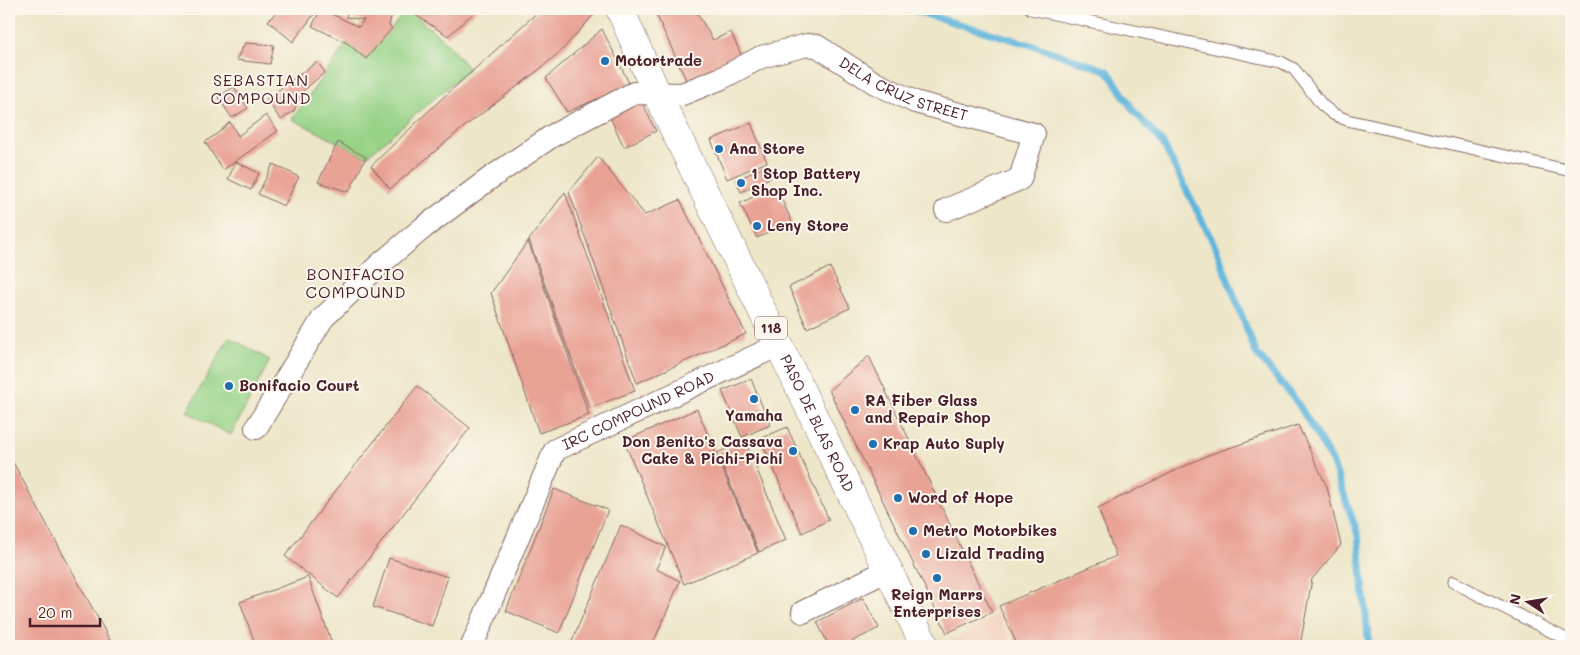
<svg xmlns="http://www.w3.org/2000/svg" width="1580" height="655" viewBox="0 0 1580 655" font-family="Mali,sans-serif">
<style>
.built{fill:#f3d4bf}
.green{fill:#98d388;stroke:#71795a}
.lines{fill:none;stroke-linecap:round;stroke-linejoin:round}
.stream{stroke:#60b6dd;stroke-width:7}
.building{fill:#e9a395}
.lane-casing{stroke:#836562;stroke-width:13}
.street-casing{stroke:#836562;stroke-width:24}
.primary-casing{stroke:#836562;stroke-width:29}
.lane{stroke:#fff;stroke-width:11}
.street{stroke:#fff;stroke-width:22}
.primary{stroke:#fff;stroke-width:28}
.poi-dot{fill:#1f6fb2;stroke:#fbf7ec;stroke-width:2}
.labels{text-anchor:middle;stroke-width:4;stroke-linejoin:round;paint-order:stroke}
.shield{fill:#fbf7ec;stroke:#7f6065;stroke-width:1}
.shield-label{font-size:14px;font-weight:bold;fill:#4a1f2b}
.poi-label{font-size:15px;font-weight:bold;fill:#4a1f2b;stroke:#fbf7ec;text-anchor:start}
.street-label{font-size:15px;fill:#4a1f2b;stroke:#fbf7ec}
.neighbourhood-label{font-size:16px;letter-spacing:1px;fill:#4a1f2b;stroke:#fbf7ec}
</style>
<rect width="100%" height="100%" fill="#fbf7ec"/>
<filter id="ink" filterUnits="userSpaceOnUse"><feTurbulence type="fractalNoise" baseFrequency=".02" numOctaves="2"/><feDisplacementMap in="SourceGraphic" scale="10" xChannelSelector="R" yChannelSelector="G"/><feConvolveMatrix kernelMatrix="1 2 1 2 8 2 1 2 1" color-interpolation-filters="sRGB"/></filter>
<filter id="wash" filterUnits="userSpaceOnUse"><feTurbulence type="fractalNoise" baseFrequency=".0096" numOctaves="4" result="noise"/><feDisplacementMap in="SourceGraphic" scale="20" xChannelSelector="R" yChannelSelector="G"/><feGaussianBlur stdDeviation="1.12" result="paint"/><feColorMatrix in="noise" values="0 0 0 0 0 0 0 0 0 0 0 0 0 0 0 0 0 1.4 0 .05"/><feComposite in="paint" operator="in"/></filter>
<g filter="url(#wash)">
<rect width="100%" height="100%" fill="#ede6c8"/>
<path class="built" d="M998,613L1014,646H953L951,641Z"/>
<g class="green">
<path d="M407,9L444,40L469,69L366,157L292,119L347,43L366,59Z"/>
<path d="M229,337L270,360L231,435L187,412Z"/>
</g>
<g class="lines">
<path class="stream" d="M908,9L1038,47L1108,71L1133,110L1162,142L1216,248L1256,353L1297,402L1332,461L1358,535L1369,646"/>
</g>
<g id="blocks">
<g class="building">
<path d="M279,9H318L293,42L268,21Z"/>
<path d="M321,9L359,27L364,20L346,17L348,9H393L389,26L392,28L366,59L347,43L312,26Z"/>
<path d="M406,9H478L448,36Z"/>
<path d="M541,9H599L563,49L540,69L464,127L390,189L371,166L437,103Z"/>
<path d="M687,9H695L713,40L731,32L742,57L688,84L656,14Z"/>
<path d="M602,29L630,85L567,112L546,78Z"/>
<path d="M245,43L274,45L270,64L236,60Z"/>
<path d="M317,62L325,72L302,92L294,111L281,120L266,99Z"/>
<path d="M234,87L248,108L232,118L218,97Z"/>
<path d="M640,98L656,131L624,147L608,113Z"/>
<path d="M266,115L278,131L223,170L205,142L218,133L230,122L238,136Z"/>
<path d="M751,123L767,162L727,179L711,140Z"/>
<path d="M338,142L366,157L349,192L318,182Z"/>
<path d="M598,157L645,215L680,200L746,334L637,383L569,192Z"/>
<path d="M236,162L259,173L251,190L228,179Z"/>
<path d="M273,164L299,177L284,206L258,194Z"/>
<path d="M766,166L771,177L741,192L736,180Z"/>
<path d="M776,187L792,222L757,238L740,203Z"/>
<path d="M565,192L635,391L589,408L529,240Z"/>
<path d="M528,241L589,415L539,433L491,293Z"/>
<path d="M830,267L850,308L807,328L789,287Z"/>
<path d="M869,356L992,612L947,633L829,390Z"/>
<path d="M751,379L770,425L742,437L722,391Z"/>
<path d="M417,386L470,428L338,598L285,556Z"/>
<path d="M697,409L758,553L684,584L624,441Z"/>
<path d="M1298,425L1327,487L1341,545L1312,579L1300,646H1018L999,606L1116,556L1098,508L1208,455Z"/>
<path d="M787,427L829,520L802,533L760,439Z"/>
<path d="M745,441L786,540L759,552L717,453Z"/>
<path d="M9,455L113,646H9Z"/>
<path d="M554,489L608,510L559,633L506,611Z"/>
<path d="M621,525L666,547L656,569L680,581L652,646H570Z"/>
<path d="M389,558L448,577L432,626L373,607Z"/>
<path d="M308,577L333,646H256L240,602Z"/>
<path d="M863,598L879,628L843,646H829L817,622Z"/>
</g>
</g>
</g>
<g filter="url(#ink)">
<use href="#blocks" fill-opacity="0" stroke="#836562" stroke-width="1"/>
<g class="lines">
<g class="lane-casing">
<g id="lane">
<path d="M1031,9L1281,62L1294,69L1322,105L1333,114L1347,120L1571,171"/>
<path d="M1453,582L1568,640L1571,644"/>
</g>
</g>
<g class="street-casing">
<g id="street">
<path id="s1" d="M256,428L323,318L379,265L423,228L489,179L552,136L634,93L682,94L722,78L761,57L807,45L817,46L875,83L915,102L1034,134L1020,179L946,210"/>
<path d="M803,612L888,570"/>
<path id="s2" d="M472,646L555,450L779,345"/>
</g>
</g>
<g class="primary-casing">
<g id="primary">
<path id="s3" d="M620,9L657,94L925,646"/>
</g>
</g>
<use href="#lane" class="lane"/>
<use href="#street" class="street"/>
<use href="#primary" class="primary"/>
</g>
</g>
<g class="poi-dot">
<circle cx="605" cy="61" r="5"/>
<circle cx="719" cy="149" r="5"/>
<circle cx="741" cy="183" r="5"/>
<circle cx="757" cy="226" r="5"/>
<circle cx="229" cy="386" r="5"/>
<circle cx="754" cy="399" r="5"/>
<circle cx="855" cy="410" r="5"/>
<circle cx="873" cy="444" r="5"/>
<circle cx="793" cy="451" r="5"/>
<circle cx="898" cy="498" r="5"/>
<circle cx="913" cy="531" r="5"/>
<circle cx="926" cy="554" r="5"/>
<circle cx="937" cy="578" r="5"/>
</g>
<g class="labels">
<rect class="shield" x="755" y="316.5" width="32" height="23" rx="4"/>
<g class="shield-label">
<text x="771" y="333">118</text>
</g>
<g class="poi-label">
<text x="615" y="66">Motortrade</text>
<text x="729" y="154">Ana Store</text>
<text x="751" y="179">1 Stop Battery<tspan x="751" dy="17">Shop Inc.</tspan></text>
<text x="767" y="231">Leny Store</text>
<text x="239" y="391">Bonifacio Court</text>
<text x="865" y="406">RA Fiber Glass<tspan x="865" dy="17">and Repair Shop</tspan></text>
<text x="754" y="421" text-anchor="middle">Yamaha</text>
<text x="783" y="447" text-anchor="end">Don Benito's Cassava<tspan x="783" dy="17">Cake &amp; Pichi-Pichi</tspan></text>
<text x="883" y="449">Krap Auto Suply</text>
<text x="908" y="503">Word of Hope</text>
<text x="923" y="536">Metro Motorbikes</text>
<text x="936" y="559">Lizald Trading</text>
<text x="937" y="600" text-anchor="middle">Reign Marrs<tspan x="937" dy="17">Enterprises</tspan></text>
</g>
<g class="street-label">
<text dy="5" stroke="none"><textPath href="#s1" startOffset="805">DELA CRUZ STREET</textPath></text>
<text dy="5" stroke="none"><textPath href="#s2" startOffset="305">IRC COMPOUND ROAD</textPath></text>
<text dy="5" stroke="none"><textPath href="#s3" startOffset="459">PASO DE BLAS ROAD</textPath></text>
</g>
<g class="neighbourhood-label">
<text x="261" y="86">SEBASTIAN<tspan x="261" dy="18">COMPOUND</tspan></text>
<text x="356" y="280">BONIFACIO<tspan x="356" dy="18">COMPOUND</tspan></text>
</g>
</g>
<rect width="1580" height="655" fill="none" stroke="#fbf7ec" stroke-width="30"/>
<g transform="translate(1528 602) rotate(282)" stroke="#fbf7ec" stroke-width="4" paint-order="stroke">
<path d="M0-4L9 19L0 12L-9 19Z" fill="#4a1f2b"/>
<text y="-8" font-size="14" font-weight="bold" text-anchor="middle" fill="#4a1f2b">N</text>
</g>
<path d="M30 618v8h70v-8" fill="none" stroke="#4a1f2b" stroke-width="2.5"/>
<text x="38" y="618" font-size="15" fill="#4a1f2b" stroke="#fbf7ec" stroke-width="4" paint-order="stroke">20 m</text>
</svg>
